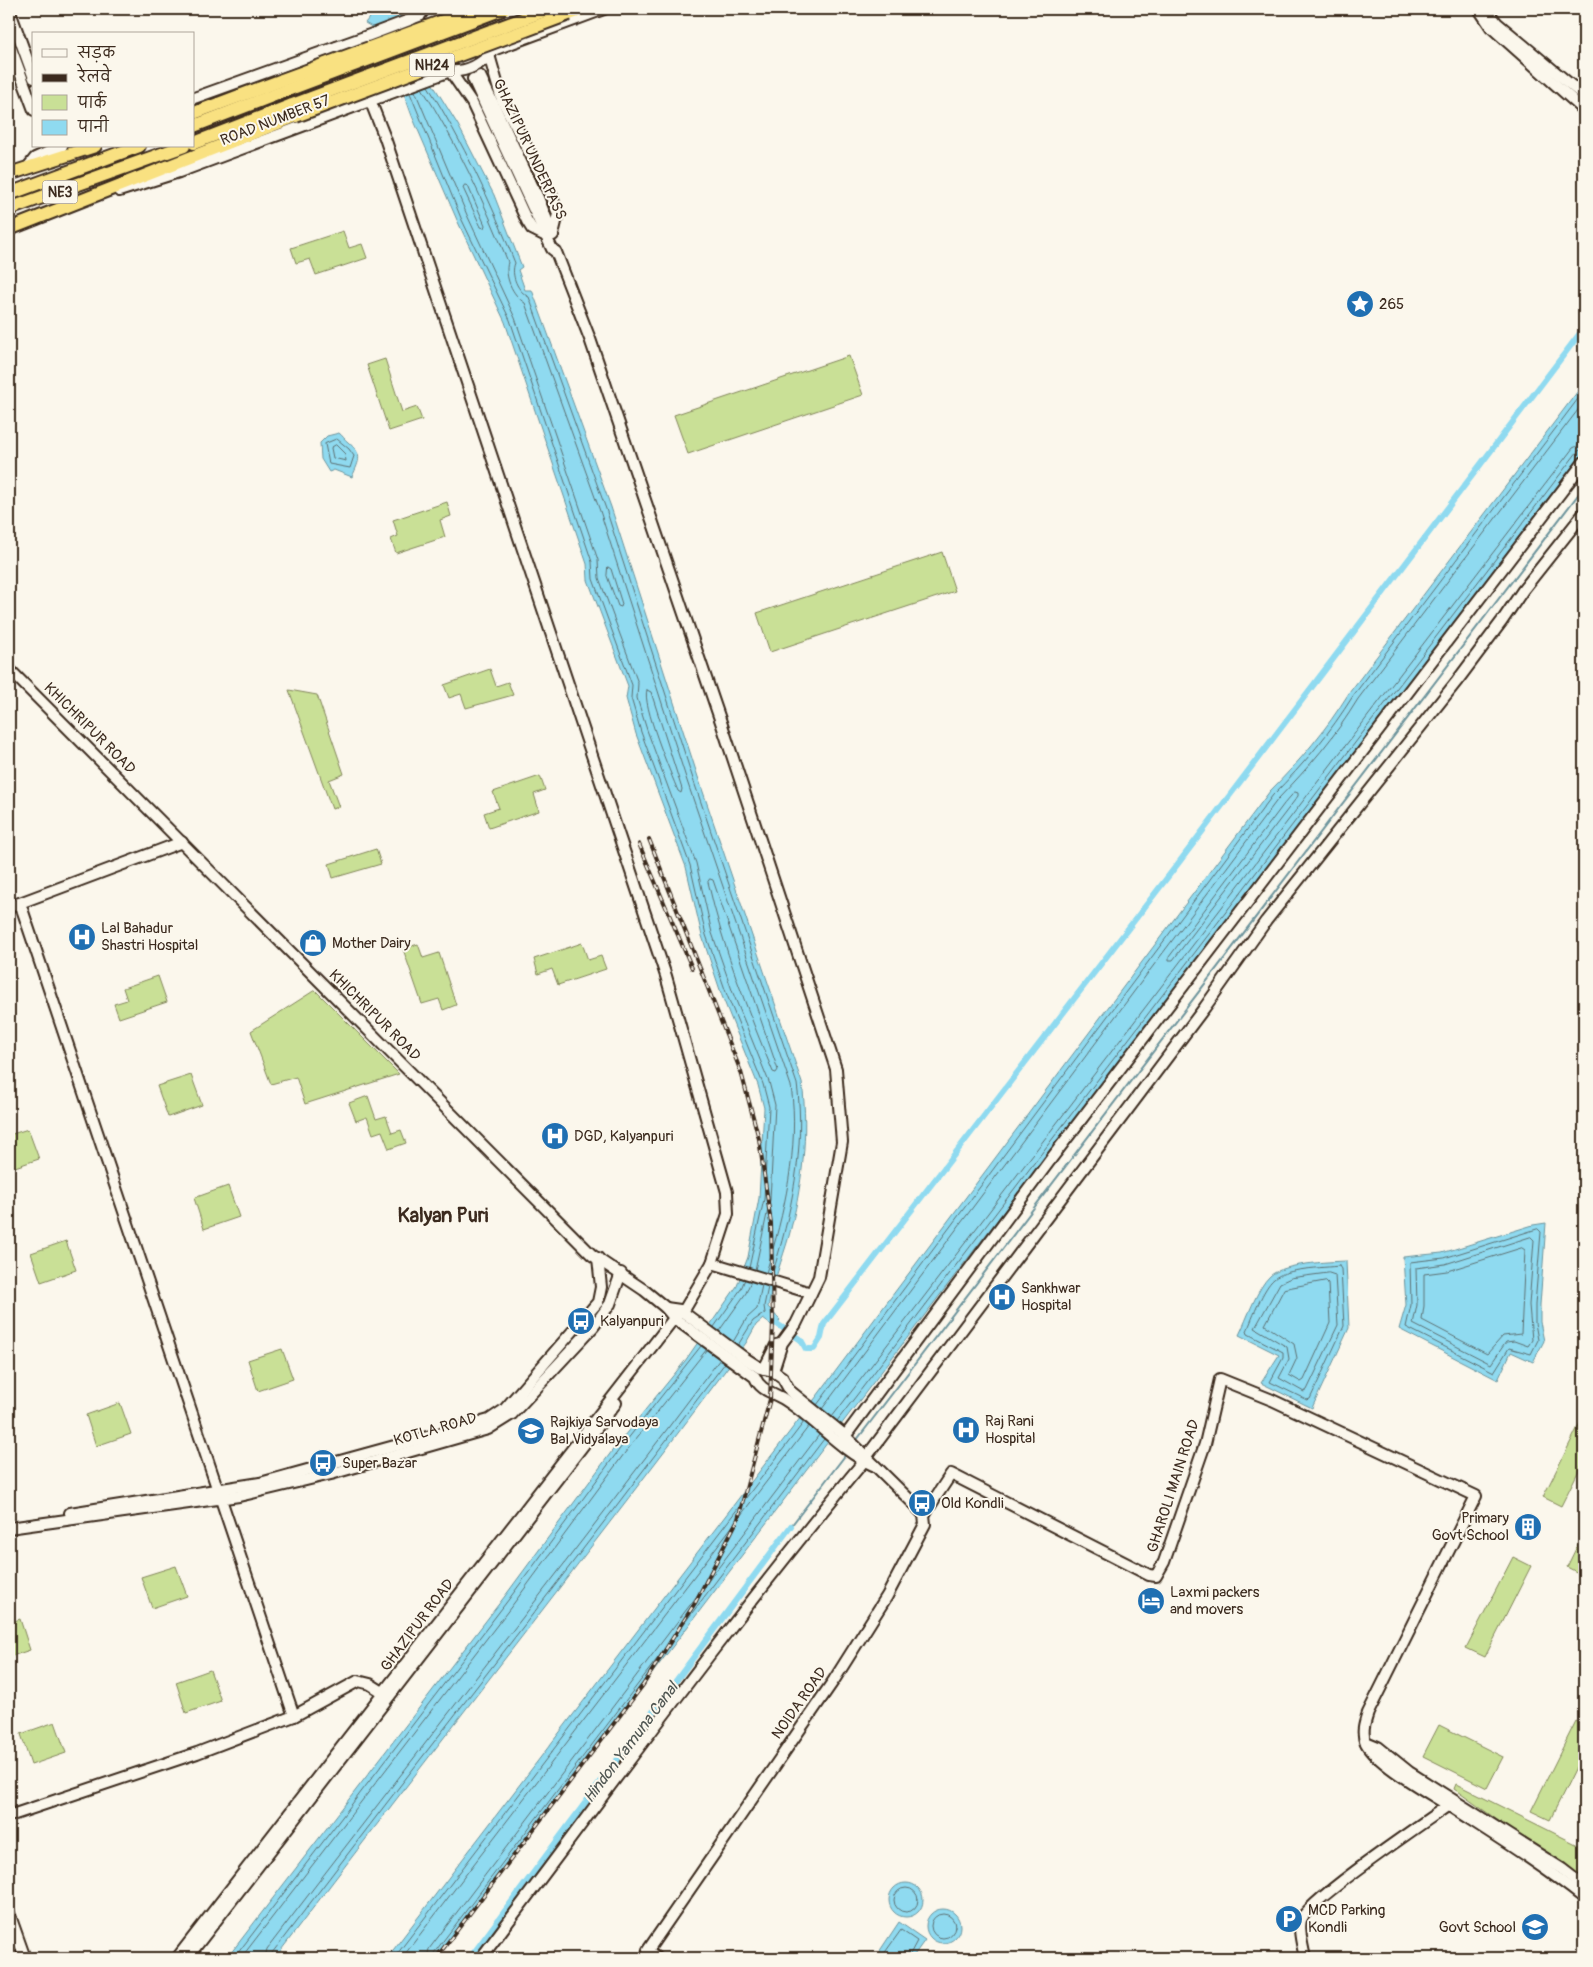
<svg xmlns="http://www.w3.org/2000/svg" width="1593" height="1967" viewBox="0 0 1593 1967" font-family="Pangolin,'Playpen Sans Deva',sans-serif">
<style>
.green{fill:#c9e096;stroke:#82855a}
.water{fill:#8fdaf0;stroke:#6d949c}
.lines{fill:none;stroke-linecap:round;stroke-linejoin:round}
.shore{stroke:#5d7072;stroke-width:1}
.stream{stroke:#6d949c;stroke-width:2}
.canal{stroke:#8fdaf0;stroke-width:6}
.secondary-tunnel{stroke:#d5cec3;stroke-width:10;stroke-dasharray:10 5;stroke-linecap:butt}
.secondary-casing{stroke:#3b2a1e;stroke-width:14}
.highway-casing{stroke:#3b2a1e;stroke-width:16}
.secondary{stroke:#fbf7ec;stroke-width:10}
.highway{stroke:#f9e181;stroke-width:12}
.rail-casing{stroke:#3b2a1e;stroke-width:4}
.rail{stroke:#fbf7ec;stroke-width:2;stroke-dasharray:5.5;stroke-linecap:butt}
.secondary-bridge-casing{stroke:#3b2a1e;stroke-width:14;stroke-linecap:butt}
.highway-bridge-casing{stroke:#3b2a1e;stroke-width:16;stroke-linecap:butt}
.secondary-bridge{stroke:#fbf7ec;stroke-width:10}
.highway-bridge{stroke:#f9e181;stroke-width:12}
.labels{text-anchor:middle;stroke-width:4;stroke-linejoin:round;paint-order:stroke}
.shield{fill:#fbf7ec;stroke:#75685c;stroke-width:1}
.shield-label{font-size:14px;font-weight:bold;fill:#3b2a1e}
.street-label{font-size:15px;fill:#3b2a1e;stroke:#fbf7ec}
.poi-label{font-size:15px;fill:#3b2a1e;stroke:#fbf7ec;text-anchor:start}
.water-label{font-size:16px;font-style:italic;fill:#505652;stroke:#fbf7ec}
.district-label{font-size:20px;font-weight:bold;fill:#3b2a1e;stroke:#fbf7ec}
</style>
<rect width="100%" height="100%" fill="#fbf7ec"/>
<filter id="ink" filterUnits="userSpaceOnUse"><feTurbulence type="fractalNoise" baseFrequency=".02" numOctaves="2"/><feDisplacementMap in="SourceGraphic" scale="10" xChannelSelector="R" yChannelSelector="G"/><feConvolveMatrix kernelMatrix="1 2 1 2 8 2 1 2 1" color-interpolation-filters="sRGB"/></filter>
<g filter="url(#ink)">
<g class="green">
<path d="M343,231L349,248L362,244L367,258L316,275L310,259L296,263L291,248Z"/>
<path d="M849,356L863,395L688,454L674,415Z"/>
<path d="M385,359L402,412L417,407L422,420L389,431L367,365Z"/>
<path d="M447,502L451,516L440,520L445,537L396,553L391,539L398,536L393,520Z"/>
<path d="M942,552L955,591L770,652L757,613Z"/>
<path d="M490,669L496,686L508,682L513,695L466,708L461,694L449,698L444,685Z"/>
<path d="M289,690L317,695L344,774L329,780L339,807L332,809Z"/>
<path d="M540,776L545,790L534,794L539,811L489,828L484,813L499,808L493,792Z"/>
<path d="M376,849L381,864L333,878L329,864Z"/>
<path d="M582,943L588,960L601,956L606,969L558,985L552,969L538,974L534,959Z"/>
<path d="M418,944L423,958L439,953L456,1005L443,1010L439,999L422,1004L403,949Z"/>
<path d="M158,976L167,1002L119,1018L114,1004L127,1000L123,988Z"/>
<path d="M315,990L399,1074L305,1104L296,1077L271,1084L251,1031Z"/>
<path d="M191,1075L202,1105L168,1117L157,1086Z"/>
<path d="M368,1096L376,1119L386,1116L392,1133L401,1130L406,1143L389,1149L382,1131L373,1134L367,1117L356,1121L349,1103Z"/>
<path d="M28,1129L39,1159L9,1169V1135Z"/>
<path d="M228,1186L239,1217L204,1229L194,1198Z"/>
<path d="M66,1241L76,1270L41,1282L31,1253Z"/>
<path d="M282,1349L293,1379L258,1391L248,1360Z"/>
<path d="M120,1403L131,1434L96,1446L86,1415Z"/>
<path d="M1584,1415V1460L1561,1506L1543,1497Z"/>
<path d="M1584,1532V1576L1567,1567Z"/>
<path d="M1513,1557L1531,1566L1485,1657L1466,1648Z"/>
<path d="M176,1566L187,1596L152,1608L141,1577Z"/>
<path d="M20,1619L30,1650L9,1657V1623Z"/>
<path d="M210,1670L221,1701L186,1713L176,1682Z"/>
<path d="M1576,1721L1584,1725V1751L1550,1820L1531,1811Z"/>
<path d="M55,1722L66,1753L31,1765L21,1734Z"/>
<path d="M1439,1725L1503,1757L1487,1788L1423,1756Z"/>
<path d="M1456,1784L1584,1848V1882L1454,1789Z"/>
</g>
<g class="water">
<path d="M371,9H401L411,49L458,125L494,195L522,267L518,270L525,290H532L611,507L698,777L802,1083C809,1133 802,1188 789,1236C782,1260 773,1283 768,1307L780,1320L774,1327L763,1319L756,1325L746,1343C591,1550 431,1752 275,1958H227L505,1596L615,1447L685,1361L737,1286L748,1257L759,1198L764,1108L758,1085L722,996L702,936L686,867L636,734L626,698L628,686L588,580L587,564L505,322L457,220L412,116L382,33L365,23L373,13Z"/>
<path d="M1584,383V451L869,1388L436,1958H387L817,1396L1270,791C1300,761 1326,730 1349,693Z"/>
<path d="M339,433C343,436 344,439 348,442C363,455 360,459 352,477L334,470L329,472L321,459L320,443L327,436Z"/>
<path d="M1546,1223L1540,1305V1322L1544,1341L1533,1362L1511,1352L1498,1380L1399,1329L1406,1305L1403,1257L1442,1253L1533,1225Z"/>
<path d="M1346,1261L1349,1328L1312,1408L1261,1383L1279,1355L1239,1335C1247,1319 1257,1288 1270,1276C1284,1263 1327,1262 1346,1261Z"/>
<circle cx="906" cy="1900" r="17"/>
<circle cx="943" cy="1926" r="17"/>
<path d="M899,1922L925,1940L912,1958H875Z"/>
</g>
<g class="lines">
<g class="shore">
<path d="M428,86C463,143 491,201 515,263C510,275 518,292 529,297L606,509L693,779L797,1084C806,1148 791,1214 772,1275"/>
<path d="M422,88C457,144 484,201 508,262C504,276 512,295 525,303L600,511L687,781L791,1086C800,1148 784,1213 766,1273"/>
<path d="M415,91L467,215L515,318L598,560L599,578L638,683L637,698L647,730L696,863L712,933L733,993L769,1082L775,1105L770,1200L755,1270"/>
<path d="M410,93L461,218L510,320L592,562L593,579L632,685L631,698L641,732L690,865L706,935L727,995L763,1084L769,1107L764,1199L749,1268"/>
<path d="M465,185L468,186L485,225L484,228L481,227L463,188Z"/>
<path d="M337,439L349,449L354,456L350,468L329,464L325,444Z"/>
<path d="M336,445L345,454L346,461L333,458L331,448Z"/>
<path d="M608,567L611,569L622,604L621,607L618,606L607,576Z"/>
<path d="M647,690L651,692L682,789L681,793L678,791C671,774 641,703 647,690Z"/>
<path d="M1295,792L1298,793V796L1173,960H1169V957L1284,804Z"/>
<path d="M710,879L713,880L778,1070L776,1073L773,1072C747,1009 723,948 708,882Z"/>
<path d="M1538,1229L1541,1232L1535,1305V1323L1538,1340L1531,1354L1509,1348L1494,1372L1406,1327L1411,1305L1410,1262L1444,1258Z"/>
<path d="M1531,1237L1534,1240L1529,1305L1532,1340L1528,1346L1514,1341L1506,1342L1491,1364L1413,1324L1417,1305L1416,1268L1445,1264Z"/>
<path d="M1522,1248L1525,1250L1521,1334L1503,1336L1487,1354L1422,1320L1424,1306V1274L1447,1271Z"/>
<path d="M1339,1266L1341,1269L1344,1326L1310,1399L1307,1400L1270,1382L1283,1358V1352L1248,1334L1247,1331C1253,1317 1263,1288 1274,1279C1286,1268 1323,1268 1339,1266Z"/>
<path d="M1329,1273L1335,1275L1338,1325L1307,1390L1304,1392L1279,1378L1289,1359L1287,1347L1255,1328L1280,1283L1291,1278Z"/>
<path d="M1326,1281L1328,1283L1330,1323L1304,1380L1301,1382L1289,1375L1297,1358L1294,1344L1265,1325L1284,1289Z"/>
<path d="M714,1327L741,1289L745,1279"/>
<path d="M719,1331L746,1293L751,1281"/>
<path d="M733,1342L747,1318L757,1309L762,1285"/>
<path d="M738,1345L753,1321L765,1313L764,1306L768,1287"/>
<path d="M817,1405L1273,795C1304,764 1330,733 1353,696L1584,391"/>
<path d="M822,1409L1278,799C1309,767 1335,737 1358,699L1584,402"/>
<path d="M832,1417L1573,448L1584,443"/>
<path d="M837,1421L1578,451L1584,449"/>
<circle cx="906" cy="1900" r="12"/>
<circle cx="943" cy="1926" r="12"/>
<path d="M234,1958L509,1599L619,1450L701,1346"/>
<path d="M241,1958L514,1603L624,1454L707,1349"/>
<path d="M265,1958L267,1949C417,1752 571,1558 720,1359"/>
<path d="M271,1958L272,1953C422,1755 576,1561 725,1363"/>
<path d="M394,1958L804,1422"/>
<path d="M402,1958L809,1426"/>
<path d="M427,1958L429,1949L819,1435"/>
<path d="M433,1958L434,1953L824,1439"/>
<path d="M881,1958L901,1930L917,1941L908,1958"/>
</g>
<g class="stream">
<path d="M856,1441L1584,487"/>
<path d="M791,1526L847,1453"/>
</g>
<g class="canal">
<path d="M777,1324L801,1340L806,1349H814L821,1338L824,1324L1180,861L1584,328"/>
<path d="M470,1958L791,1526"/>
</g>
<g class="secondary-tunnel">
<path d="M442,9L473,79"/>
<path d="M451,9L480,76"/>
</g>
<g class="secondary-casing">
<g id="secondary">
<path d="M9,9L34,78"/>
<path d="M425,9C410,24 414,46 427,61"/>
<path d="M1479,9L1491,27L1584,110"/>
<path d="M1486,9L1497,23L1584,96"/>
<path d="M9,43L34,110"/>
<path d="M337,47L370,100L385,138L666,976L727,1192L728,1214L712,1263L683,1312"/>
<path d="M493,50L604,9"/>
<path d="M489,55L502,100L551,194L558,214L553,234"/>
<path d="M447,71C466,73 481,65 493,51"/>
<path d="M450,71L472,103L527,221L532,229L546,236"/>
<path d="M480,76L539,200L553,235"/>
<path d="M473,79L552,249L556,252L590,339L722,725L836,1069L842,1142L819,1277L796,1324L782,1343L773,1371"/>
<path d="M194,98L367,36"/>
<path d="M28,167L35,158L62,146"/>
<path d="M119,191L179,172L450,71"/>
<path d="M9,669L592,1255L644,1290L666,1308L674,1318L755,1377C759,1389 771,1392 782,1398C814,1417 839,1450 873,1465"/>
<path d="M20,903L294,1716"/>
<path d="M9,907L182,842"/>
<path d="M712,1263L811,1293"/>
<path d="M764,1369L776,1345L781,1344"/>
<path d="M840,1443L1051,1159L1584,462"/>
<path d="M867,1456L1205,1007L1266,921L1457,681L1502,621L1523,590L1584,513"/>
<path d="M70,1513L260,1483L489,1420L504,1410L598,1302L601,1287L598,1258"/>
<path d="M924,1515L951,1474L1149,1575L1156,1576L1164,1562L1205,1444L1220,1379L1272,1400L1476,1496L1368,1713C1365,1722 1361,1733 1366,1743C1377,1764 1426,1791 1448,1805C1494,1835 1541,1864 1584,1898"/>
<path d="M9,1528L239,1496L331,1474L488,1429L512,1414L593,1327L610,1304L621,1273"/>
<path d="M1366,1742L1378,1747L1409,1772L1562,1869L1584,1886"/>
<path d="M9,1816L197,1753L294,1716L358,1681L370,1684L389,1696"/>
<path d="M9,1913L25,1958"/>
<path d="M177,1958L678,1313"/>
<path d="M187,1958L616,1403"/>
<path d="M481,1958C607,1791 730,1622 864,1461"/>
<path d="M656,1958L648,1950L834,1680L887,1596L925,1524L924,1515L911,1501L843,1434L790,1391L782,1377L773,1371L760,1368L746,1359L680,1310L666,1308"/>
<path d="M1305,1958C1303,1947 1298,1931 1301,1920C1307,1901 1429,1819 1453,1802"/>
</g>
</g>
<g class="highway-casing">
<g id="highway">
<path d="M569,14L583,9"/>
<path d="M194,113L282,80"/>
<path d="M194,126L285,91"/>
<path d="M194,143L292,105"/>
<path d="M9,174L95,146"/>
<path d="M9,194L139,146"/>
<path d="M9,209L184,146"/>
<path d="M9,229C105,192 200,153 296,116"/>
</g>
</g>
<use href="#secondary" class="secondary"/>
<use href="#highway" class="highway"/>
<g class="rail-casing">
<g id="rail">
<path d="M639,844L692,968"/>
<path d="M436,1958L643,1685L695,1603L738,1519L770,1399L773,1322L771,1223L759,1139L741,1072L649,839"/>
</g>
</g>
<use href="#rail" class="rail"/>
<g class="secondary-bridge-casing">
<path id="secondary-bridge" d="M367,36L412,19"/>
</g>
<g class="highway-bridge-casing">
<g id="highway-bridge">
<path d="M282,80L476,9"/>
<path d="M285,91L503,9"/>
<path d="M292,105L549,9"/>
<path d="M296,116L569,14"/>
</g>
</g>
<use href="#secondary-bridge" class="secondary-bridge"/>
<use href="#highway-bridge" class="highway-bridge"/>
</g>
</g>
<defs>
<g id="sight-disc" transform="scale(1.4375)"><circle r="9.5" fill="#1f6fb2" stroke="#fbf7ec"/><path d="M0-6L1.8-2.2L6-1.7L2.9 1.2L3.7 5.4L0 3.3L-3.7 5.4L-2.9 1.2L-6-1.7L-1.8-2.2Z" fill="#fff"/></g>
<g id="hospital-disc" transform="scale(1.4375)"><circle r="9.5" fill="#1f6fb2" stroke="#fbf7ec"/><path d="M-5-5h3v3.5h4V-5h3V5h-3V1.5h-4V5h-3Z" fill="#fff"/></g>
<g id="shop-disc" transform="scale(1.4375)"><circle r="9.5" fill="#1f6fb2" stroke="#fbf7ec"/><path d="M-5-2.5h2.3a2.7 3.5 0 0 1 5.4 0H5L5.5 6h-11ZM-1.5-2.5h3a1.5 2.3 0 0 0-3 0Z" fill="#fff"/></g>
<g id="bus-disc" transform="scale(1.4375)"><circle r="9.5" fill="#1f6fb2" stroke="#fbf7ec"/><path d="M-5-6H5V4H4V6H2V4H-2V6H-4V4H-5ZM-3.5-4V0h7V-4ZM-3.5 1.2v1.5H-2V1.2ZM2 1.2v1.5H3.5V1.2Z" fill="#fff"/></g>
<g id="school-disc" transform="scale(1.4375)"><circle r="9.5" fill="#1f6fb2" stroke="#fbf7ec"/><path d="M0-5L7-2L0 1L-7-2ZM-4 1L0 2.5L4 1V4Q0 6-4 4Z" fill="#fff"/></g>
<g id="building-disc" transform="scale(1.4375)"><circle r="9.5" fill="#1f6fb2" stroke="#fbf7ec"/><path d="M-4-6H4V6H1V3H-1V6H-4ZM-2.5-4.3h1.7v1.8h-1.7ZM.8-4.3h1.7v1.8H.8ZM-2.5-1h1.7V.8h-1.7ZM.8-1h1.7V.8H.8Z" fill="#fff"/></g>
<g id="hotel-disc" transform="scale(1.4375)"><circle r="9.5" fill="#1f6fb2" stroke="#fbf7ec"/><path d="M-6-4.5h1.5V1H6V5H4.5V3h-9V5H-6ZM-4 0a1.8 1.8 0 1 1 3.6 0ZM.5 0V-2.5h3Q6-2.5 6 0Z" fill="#fff"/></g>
<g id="parking-disc" transform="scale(1.4375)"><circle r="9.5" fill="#1f6fb2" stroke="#fbf7ec"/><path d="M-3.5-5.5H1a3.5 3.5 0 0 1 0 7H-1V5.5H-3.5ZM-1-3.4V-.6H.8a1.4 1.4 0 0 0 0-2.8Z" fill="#fff"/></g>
</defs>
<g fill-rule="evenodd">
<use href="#sight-disc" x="1360" y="304"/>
<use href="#hospital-disc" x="82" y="937"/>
<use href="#shop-disc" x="313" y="943"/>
<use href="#hospital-disc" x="555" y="1136"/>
<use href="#hospital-disc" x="1002" y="1297"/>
<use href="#bus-disc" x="581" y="1321"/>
<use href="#hospital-disc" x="966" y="1430"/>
<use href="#school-disc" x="531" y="1431"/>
<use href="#bus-disc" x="323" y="1463"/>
<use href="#bus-disc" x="922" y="1503"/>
<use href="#building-disc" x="1528" y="1527"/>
<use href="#hotel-disc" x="1151" y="1601"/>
<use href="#parking-disc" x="1289" y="1919"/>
<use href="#school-disc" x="1535" y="1927"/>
</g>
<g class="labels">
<g class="shield">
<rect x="409.5" y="53.5" width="45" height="23" rx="4"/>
<rect x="42.5" y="180.5" width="35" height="23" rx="4"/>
</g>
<g class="shield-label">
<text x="432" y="70">NH24</text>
<text x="60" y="197">NE3</text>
</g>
<g class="street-label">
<text transform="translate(275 120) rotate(-21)" y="5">ROAD NUMBER 57</text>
<text transform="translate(530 149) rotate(65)" y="5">GHAZIPUR UNDERPASS</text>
<text transform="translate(90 728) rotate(45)" y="5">KHICHRIPUR ROAD</text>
<text transform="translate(375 1015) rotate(45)" y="5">KHICHRIPUR ROAD</text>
<text transform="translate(435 1429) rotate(-16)" y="5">KOTLA ROAD</text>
<text transform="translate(1173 1486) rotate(-72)" y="5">GHAROLI MAIN ROAD</text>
<text transform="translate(417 1625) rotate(-53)" y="5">GHAZIPUR ROAD</text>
<text transform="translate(799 1703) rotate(-55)" y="5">NOIDA ROAD</text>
</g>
<g class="poi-label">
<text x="1379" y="309">265</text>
<text x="101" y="933">Lal Bahadur<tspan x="101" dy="17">Shastri Hospital</tspan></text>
<text x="332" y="948">Mother Dairy</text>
<text x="574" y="1141">DGD, Kalyanpuri</text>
<text x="1021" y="1293">Sankhwar<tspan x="1021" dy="17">Hospital</tspan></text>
<text x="600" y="1326">Kalyanpuri</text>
<text x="985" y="1426">Raj Rani<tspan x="985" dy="17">Hospital</tspan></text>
<text x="550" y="1427">Rajkiya Sarvodaya<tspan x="550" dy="17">Bal Vidyalaya</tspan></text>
<text x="342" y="1468">Super Bazar</text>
<text x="941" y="1508">Old Kondli</text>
<text x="1509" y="1523" text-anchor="end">Primary<tspan x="1509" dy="17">Govt School</tspan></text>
<text x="1170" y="1597">Laxmi packers<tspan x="1170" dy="17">and movers</tspan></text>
<text x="1308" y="1915">MCD Parking<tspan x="1308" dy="17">Kondli</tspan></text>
<text x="1516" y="1932" text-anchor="end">Govt School</text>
</g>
<g class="water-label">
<text transform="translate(630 1742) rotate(-53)" y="6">Hindon Yamuna Canal</text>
</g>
<g class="district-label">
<text x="443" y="1222">Kalyan Puri</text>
</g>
</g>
<rect width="1593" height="1967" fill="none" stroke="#fbf7ec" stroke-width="30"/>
<rect x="15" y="15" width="1563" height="1937" fill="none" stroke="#3b2a1e" stroke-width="2" filter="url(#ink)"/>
<rect x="32" y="32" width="162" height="115" fill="#fbf7ec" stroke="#aea59a"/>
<rect x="42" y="49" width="25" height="8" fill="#fbf7ec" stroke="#aea59a"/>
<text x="78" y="58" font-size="15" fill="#3b2a1e">सड़क</text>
<rect x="42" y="74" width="25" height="8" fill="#3b2a1e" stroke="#aea59a"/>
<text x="78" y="82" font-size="15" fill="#3b2a1e">रेलवे</text>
<rect x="42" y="95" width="25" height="15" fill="#c9e096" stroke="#aea59a"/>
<text x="78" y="108" font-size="15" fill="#3b2a1e">पार्क</text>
<rect x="42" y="120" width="25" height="15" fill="#8fdaf0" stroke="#aea59a"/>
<text x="78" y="132" font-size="15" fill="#3b2a1e">पानी</text>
</svg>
